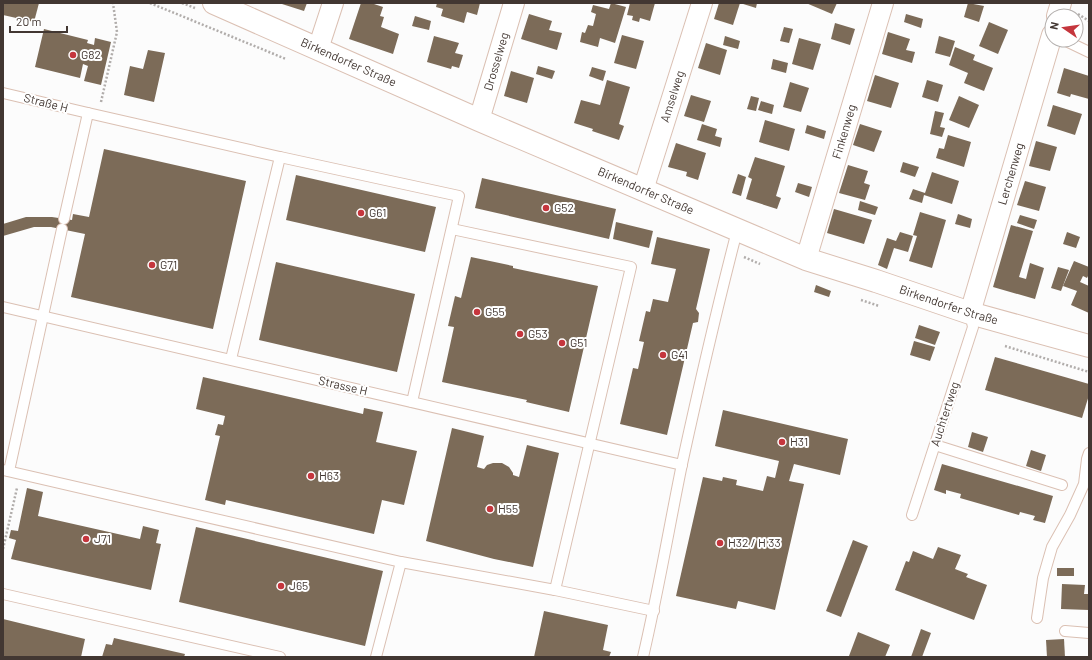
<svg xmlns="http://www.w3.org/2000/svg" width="1092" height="660" viewBox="0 0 1092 660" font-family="Barlow,sans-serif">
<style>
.building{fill:#7c6b58}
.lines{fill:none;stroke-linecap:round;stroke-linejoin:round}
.service-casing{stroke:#dbc0b3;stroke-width:12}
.minor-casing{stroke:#dbc0b3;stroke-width:22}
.tertiary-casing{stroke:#dbc0b3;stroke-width:24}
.path{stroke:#b1adab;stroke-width:2.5;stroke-dasharray:2 2;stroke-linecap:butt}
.service{stroke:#fff;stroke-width:10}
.minor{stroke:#fff;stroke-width:20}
.tertiary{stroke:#fff;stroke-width:22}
.poi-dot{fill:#c5363d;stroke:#fff;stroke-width:1.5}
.labels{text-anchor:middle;stroke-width:4;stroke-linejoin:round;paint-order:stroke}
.poi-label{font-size:12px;fill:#423732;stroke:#fff;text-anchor:start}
.street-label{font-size:12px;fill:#423732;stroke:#fff}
</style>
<rect width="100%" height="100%" fill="#fcfcfc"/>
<g class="building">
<path d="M3,3H39L34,22L3,15Z"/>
<path d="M283,3H307L304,11L282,4Z"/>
<path d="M361,3H374V4L383,7L380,16L384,17L381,27L399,34L393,54L349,39Z"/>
<path d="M437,3H480L477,15L467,12L464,23L441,16L443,9L436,7Z"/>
<path d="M611,3L626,7L615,43L600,38L598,47L580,42L582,32L585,33L588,25L593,26L596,14L591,12L593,5L609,9Z"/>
<path d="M630,3H655L650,21L640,18L639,22L632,20L633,16L627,15Z"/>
<path d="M719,3H740L733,25L714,19Z"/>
<path d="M740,3H757L756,8Z"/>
<path d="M806,3H837L832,14Z"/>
<path d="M968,3L984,6L979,22L964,17Z"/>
<path d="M529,14L552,21L549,30L562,33L557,50L521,39Z"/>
<path d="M906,14L923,19L921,28L904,22Z"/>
<path d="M415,16L431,21L429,30L412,26Z"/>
<path d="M989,22L1008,30L998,54L979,46Z"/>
<path d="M835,23L855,29L850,45L831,39Z"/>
<path d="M784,27L793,29L789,43L780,41Z"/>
<path d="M44,29L88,40L87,43L94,45L95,38L111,42L101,85L84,81L88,66L83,64L80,78L35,67Z"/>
<path d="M888,32L910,39L906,50L915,52L912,63L882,54Z"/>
<path d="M622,35L644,41L636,69L614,63Z"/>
<path d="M434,36L459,43L455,53L463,55L459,68L452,66L451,69L427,62Z"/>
<path d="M725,36L740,41L738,49L723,45Z"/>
<path d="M939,36L955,41L950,57L935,53Z"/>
<path d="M799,38L821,44L813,70L792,64Z"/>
<path d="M706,43L727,50L720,75L698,68Z"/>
<path d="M955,47L975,55L973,60L993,68L984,91L964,83L968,73L949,65Z"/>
<path d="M148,50L165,53L154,102L124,95L130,66L143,69Z"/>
<path d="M773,59L788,63L786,73L771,69Z"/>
<path d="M538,66L555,71L552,79L536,74Z"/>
<path d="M592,67L606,71L603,81L589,76Z"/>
<path d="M1064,68L1089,76V99L1071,94L1070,97L1057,93Z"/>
<path d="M511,71L534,78L527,103L504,96Z"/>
<path d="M875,75L899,83L891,108L867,101Z"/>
<path d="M607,80L630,87L619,124L624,126L619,140L592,131L593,129L574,123L581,100L600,105Z"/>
<path d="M927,80L943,85L938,102L922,97Z"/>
<path d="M790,82L809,88L801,112L783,107Z"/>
<path d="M691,95L711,101L704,122L684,116Z"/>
<path d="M751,96L759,98L756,111L747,109Z"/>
<path d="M959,96L979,105L969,128L949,120Z"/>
<path d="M761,101L774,105L772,114L758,110Z"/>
<path d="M1053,105L1082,114L1075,135L1047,126Z"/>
<path d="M935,111L944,113L940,127L945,128L942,137L930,134Z"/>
<path d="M765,120L795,129L789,151L759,142Z"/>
<path d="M702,124L717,129L715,136L722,138L720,147L697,140Z"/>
<path d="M860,124L882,131L874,152L853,145Z"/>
<path d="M807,125L826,131L824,139L805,133Z"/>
<path d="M948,135L971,142L964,167L936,158L939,148L944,149Z"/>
<path d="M1036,141L1057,147L1050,171L1029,166Z"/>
<path d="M676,143L706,153L698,180L686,176L687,172L668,167Z"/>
<path d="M104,149L246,181L213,329L71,297L85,234L51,227H34L3,236V224L26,217H52L72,220L73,214L89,217Z"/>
<path d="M755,157L785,166L776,196L781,198L777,209L746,199L752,179L748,177Z"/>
<path d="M903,162L919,167L915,177L900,172Z"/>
<path d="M848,165L868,171L864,183L870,185L865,200L839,193Z"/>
<path d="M932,172L959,181L952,204L924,195L922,203L909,199L913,189L925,193Z"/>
<path d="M738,174L746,177L741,196L732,193Z"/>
<path d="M296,175L436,207L425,252L286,220Z"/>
<path d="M482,178L616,209L609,239L475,208Z"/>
<path d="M1025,181L1046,187L1039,211L1017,205Z"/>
<path d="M798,183L812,187L809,197L795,192Z"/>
<path d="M860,201L878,207L875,215L858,210Z"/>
<path d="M834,209L872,220L864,244L827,233Z"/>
<path d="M920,212L946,220L932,268L909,261L917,236L913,235Z"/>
<path d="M958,214L972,219L970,228L955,224Z"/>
<path d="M1020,215L1037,220L1034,229L1017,223Z"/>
<path d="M616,222L653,231L649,248L613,239Z"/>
<path d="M1011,225L1033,231L1019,277L1026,279L1030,263L1044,268L1035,299L993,287Z"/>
<path d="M900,232L913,236L908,252L894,248L887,269L878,265L887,238L896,241Z"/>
<path d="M1067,232L1080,237L1076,248L1063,244Z"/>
<path d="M657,237L710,249L696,309L699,313L698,322L693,323L667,435L620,424L633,368L638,369L644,342L639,341L646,311L650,312L653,299L668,302L676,269L651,264Z"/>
<path d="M471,257L513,266V268L598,286L569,412L526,402L527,400L442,382L454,327L448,326L455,296L461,298Z"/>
<path d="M1074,261L1089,267V274L1087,278L1083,276L1080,282L1089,286V313L1071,305L1077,291L1063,286Z"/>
<path d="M276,262L415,294L397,372L259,340Z"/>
<path d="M1058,267L1069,270L1061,291L1051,288Z"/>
<path d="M816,285L831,291L829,297L814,292Z"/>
<path d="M919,325L940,332L935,345L915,338Z"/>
<path d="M914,341L935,347L930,361L910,355Z"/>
<path d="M995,357L1089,384V395L1082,418L985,390Z"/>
<path d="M203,377L363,414L364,408L383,412L376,442L417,451L404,505L382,500L374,534L226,500L225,505L205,500L220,436L215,435L218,424L223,425L225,416L196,409Z"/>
<path d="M723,410L848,439L840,475L794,464L789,481L804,484L775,610L738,601L736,609L676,596L703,477L722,481L723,477L737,480L736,485L763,491L767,476L775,478L779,461L715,446Z"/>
<path d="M452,428L484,436L477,467L484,469L487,465L493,463H502L509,467L513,473V475L519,477L527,445L559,453L533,567L494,559L426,541Z"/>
<path d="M972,432L988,437L983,452L968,447Z"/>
<path d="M1031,450L1046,455L1041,471L1026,466Z"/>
<path d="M942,464L1053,496L1045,523L1033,520L1035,516L1020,512L1019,515L960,498L961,494L946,490V494L934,490Z"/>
<path d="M27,488L43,492L38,516L140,539L143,526L159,530L156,543L161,544L151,590L11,559L16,540L9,538L11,530L18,531Z"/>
<path d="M196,527L383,571L365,646L179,602Z"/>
<path d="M853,540L868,546L841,617L826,611Z"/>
<path d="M938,547L961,555L955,569L968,574L966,577L987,585L974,620L895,590L906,561L909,562L913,551L933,559Z"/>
<rect x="1057" y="568" width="17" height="8"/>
<path d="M1062,584L1085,585L1084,594H1089V610L1061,609Z"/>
<path d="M544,611L608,625L603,650L611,652L609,657H534Z"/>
<path d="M3,619L85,639L81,657H3Z"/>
<path d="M921,629L931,633L922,657H911Z"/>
<path d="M858,632L890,645L885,657L849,656Z"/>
<path d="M114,638L185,654L184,657H102L106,644L112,645Z"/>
<path d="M1064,639L1065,657H1047L1046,640Z"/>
</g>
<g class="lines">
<g class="service-casing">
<g id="service">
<path d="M1064,40L1089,52"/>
<path d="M3,93L88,113"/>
<path d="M280,157L459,196L412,402"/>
<path d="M64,219L88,113L280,157L231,359"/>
<path d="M452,229L631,267L555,590"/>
<path d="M3,307L682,465"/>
<path d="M935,445L1062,485"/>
<path d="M3,470L401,562L376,657"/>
<path d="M9,471L62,229"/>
<path d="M912,515L973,327L970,313"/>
<path d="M401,562L555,590L654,611"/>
<path d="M3,594L280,657"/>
<path d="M1037,618L1043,578L1052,547L1070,515L1084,484L1087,459L1089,453"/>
<path d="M1065,631L1089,633"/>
<path d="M643,657C658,593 669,528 682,464C699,386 717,308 737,231"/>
</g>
</g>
<g class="minor-casing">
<g id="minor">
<path d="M1057,16L1061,3"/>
<path d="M318,49L333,3"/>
<path id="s1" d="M479,120L514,3"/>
<path id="s2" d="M643,190L702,3"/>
<path id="s3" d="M806,259L883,3"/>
<path id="s4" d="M970,313L1052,35"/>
</g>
</g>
<g class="tertiary-casing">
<g id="tertiary">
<path id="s5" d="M214,3L479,120L806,259L876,281L970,313L1089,346"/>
</g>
</g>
<g class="path">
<path d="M150,3L286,59"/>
<path d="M182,3L195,8"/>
<path d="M1078,14L1089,21"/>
<path d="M101,102L117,32L113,3"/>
<path d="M744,257L760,264"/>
<path d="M861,300L879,306"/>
<path d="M1005,346L1089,372"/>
<path d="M3,549L17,488"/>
</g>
<use href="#service" class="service"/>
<use href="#minor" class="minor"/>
<use href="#tertiary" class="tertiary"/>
</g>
<g class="poi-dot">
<circle cx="73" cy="55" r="4"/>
<circle cx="546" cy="208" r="4"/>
<circle cx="361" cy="213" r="4"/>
<circle cx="152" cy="265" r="4"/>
<circle cx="477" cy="312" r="4"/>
<circle cx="520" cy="334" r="4"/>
<circle cx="562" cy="343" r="4"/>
<circle cx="663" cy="355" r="4"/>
<circle cx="782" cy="442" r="4"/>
<circle cx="311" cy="476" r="4"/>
<circle cx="490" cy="509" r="4"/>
<circle cx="86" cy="539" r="4"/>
<circle cx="720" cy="543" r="4"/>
<circle cx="281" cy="586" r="4"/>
</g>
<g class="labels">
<g class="poi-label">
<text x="81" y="59">G82</text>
<text x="554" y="212">G52</text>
<text x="369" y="217">G61</text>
<text x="160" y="269">G71</text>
<text x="485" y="316">G55</text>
<text x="528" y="338">G53</text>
<text x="570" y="347">G51</text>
<text x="671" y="359">G41</text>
<text x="790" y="446">H31</text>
<text x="319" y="480">H63</text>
<text x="498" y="513">H55</text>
<text x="94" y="543">J71</text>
<text x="728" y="547">H32 / H 33</text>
<text x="289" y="590">J65</text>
</g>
<g class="street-label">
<text dy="4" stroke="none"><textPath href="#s5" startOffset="147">Birkendorfer Straße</textPath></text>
<text dy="4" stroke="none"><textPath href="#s1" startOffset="61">Drosselweg</textPath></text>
<text dy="4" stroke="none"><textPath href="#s2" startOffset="98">Amselweg</textPath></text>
<text transform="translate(46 103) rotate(14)" y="4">Straße H</text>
<text dy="4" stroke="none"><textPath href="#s3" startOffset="133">Finkenweg</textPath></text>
<text dy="4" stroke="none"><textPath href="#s4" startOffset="145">Lerchenweg</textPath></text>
<text dy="4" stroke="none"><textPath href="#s5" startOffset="471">Birkendorfer Straße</textPath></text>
<text dy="4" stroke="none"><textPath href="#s5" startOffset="795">Birkendorfer Straße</textPath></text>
<text transform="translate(343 386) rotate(13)" y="4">Strasse H</text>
<text transform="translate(945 414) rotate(-72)" y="4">Auchtertweg</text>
</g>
</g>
<rect width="1092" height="660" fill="none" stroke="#423732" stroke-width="8"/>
<g transform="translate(1064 28) rotate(283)"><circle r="19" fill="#ffffff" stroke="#b3afad"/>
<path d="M0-3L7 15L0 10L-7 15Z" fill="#c5363d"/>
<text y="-6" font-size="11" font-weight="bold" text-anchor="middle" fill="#423732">N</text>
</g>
<path d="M10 26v6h57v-6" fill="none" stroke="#423732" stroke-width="2"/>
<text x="16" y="26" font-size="12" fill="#423732" stroke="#ffffff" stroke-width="3" paint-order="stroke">20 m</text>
</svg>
